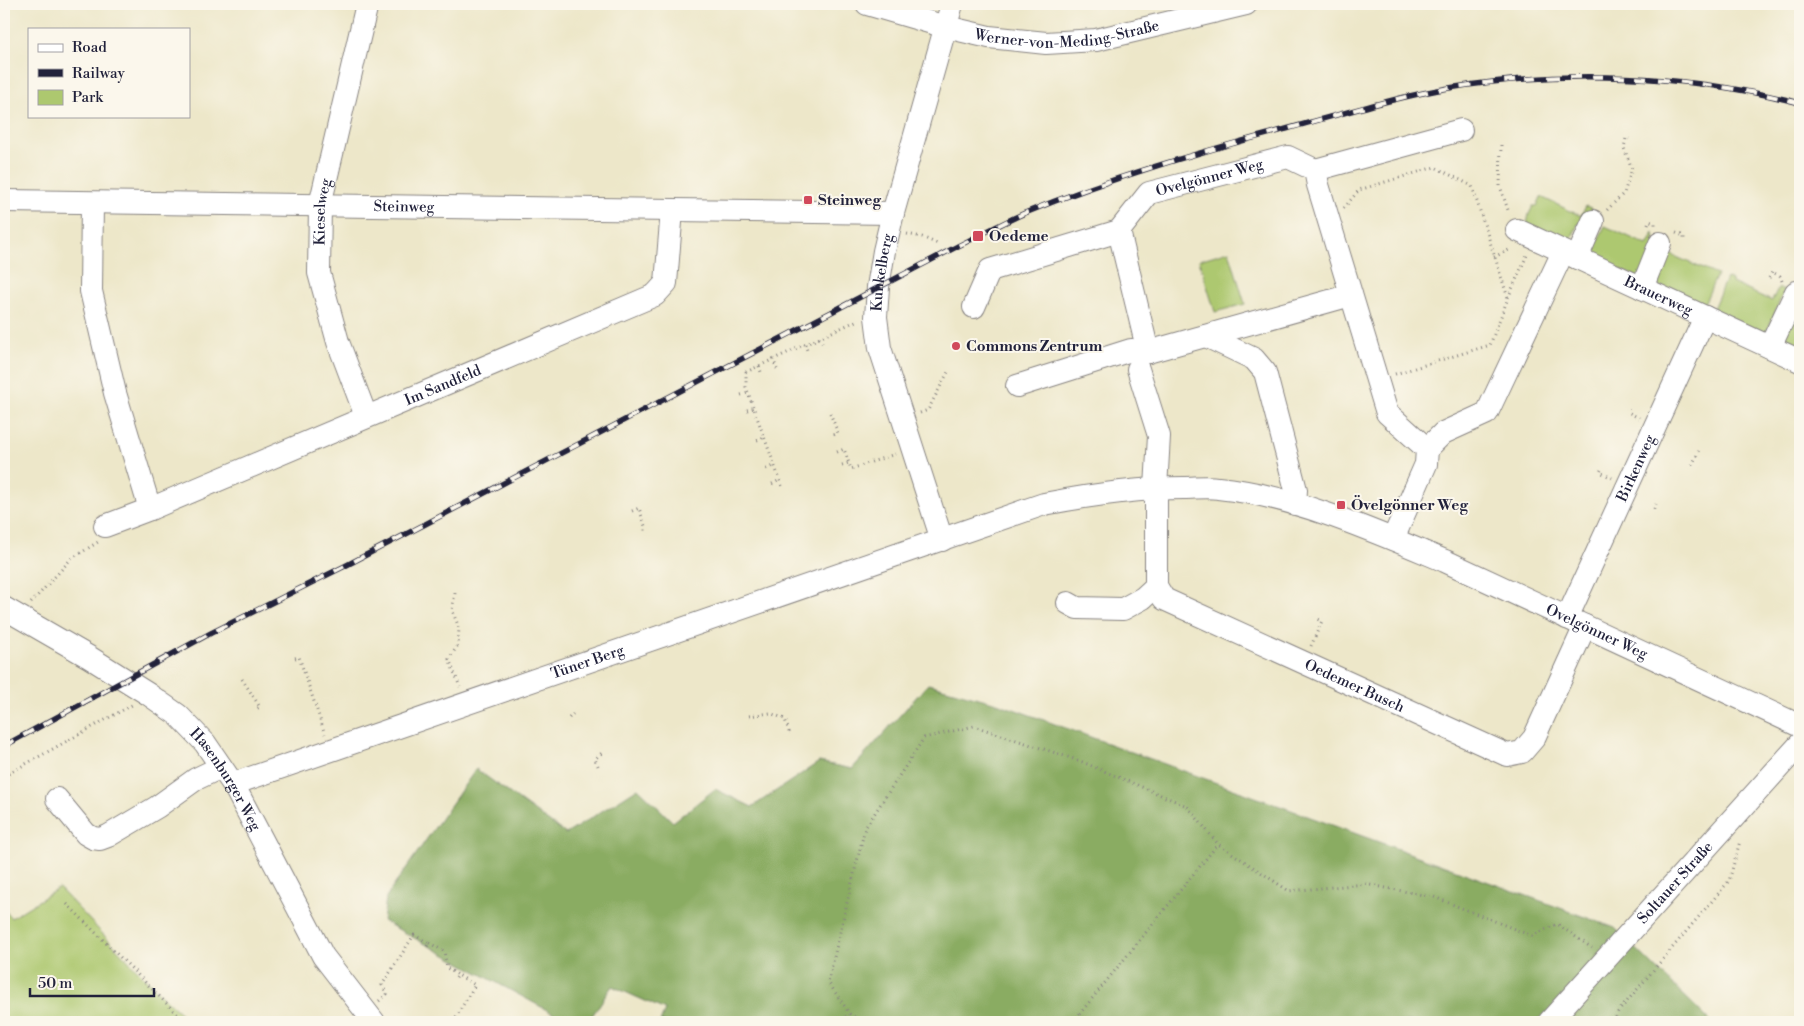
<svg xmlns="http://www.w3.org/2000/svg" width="1804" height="1026" viewBox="0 0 1804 1026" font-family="'Libre Bodoni',serif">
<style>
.green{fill:#adc86f;stroke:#687555}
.forest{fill:#8aac62;stroke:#56674e}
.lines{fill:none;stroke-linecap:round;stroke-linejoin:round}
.minor-casing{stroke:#888482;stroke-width:24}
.path{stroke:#888482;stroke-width:3;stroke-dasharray:1 4;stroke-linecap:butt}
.minor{stroke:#fff;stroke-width:22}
.rail-casing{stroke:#22223b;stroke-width:5.5}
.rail{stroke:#fbf7ec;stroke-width:4;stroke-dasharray:11;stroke-linecap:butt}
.poi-dot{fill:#d1495b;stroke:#fbf7ec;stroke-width:2}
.labels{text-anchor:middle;stroke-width:4;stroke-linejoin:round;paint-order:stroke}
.street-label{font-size:15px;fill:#22223b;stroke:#fbf7ec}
.poi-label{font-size:15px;font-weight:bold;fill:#22223b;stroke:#fbf7ec;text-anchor:start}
</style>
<rect width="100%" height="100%" fill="#fbf7ec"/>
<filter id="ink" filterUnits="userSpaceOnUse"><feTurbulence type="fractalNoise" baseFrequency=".02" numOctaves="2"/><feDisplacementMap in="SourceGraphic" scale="10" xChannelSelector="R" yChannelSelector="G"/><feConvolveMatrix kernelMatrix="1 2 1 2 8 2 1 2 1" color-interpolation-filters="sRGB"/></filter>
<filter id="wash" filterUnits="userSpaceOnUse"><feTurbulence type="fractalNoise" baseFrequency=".0096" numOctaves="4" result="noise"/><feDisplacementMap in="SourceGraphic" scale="20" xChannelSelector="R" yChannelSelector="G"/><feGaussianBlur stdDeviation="1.12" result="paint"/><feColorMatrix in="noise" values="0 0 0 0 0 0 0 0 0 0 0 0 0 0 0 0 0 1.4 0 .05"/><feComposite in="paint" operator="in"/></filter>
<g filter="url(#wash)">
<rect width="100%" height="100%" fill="#ede7c9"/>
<g class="green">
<path d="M1541,197L1581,216L1586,206L1593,209L1586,226L1578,224L1568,247L1526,229L1529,214L1533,206H1537Z"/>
<path d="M1605,226L1647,245L1654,233L1656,247L1641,279L1590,256Z"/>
<path d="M1229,251L1245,304L1215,312L1199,260Z"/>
<path d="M1663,251L1717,275L1703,306L1649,283Z"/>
<path d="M1726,278L1732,280V283L1772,301L1778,288L1784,291L1765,336L1712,311Z"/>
<path d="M1793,309L1800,312V350L1778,339Z"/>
<path d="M59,888L160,994L190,1022H4V909L11,918Z"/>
</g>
<path class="forest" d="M928,684L997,703L1615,928L1711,1022H660L665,1010L612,986L588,1022H569L383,921L386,897L476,769L566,834L638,788L673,822L715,789L752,807L819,762L852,769Z"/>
</g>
<g filter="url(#ink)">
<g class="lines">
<g class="minor-casing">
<g id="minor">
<path id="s1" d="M867,4L946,27L989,37L1046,43L1096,40L1246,4"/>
<path d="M1315,170L1461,130"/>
<path id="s2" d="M4,201L893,213"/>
<path id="s3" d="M92,203L91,291L115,393L150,509L655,295L666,283L672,210"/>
<path id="s4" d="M1517,230L1800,361"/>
<path d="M1119,231L1148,352"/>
<path d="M1577,258L1593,221"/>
<path d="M1642,288L1660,243"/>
<path id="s5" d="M974,307L990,270L1119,231L1149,193L1288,157L1315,170L1318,185L1387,413L1427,449L1426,464L1393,539"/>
<path d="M1206,336L1254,359L1265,372L1296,490L1295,504"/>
<path d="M1770,347L1796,292"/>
<path id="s6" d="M1138,369L1159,436L1156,488V586L1164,599L1507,755L1522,752L1534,738L1585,626"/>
<path d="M1017,386L1131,350L1148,352L1351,295"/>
<path id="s7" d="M366,416L338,342L319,273L320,205L367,4"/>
<path d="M1427,449L1443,433L1487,413L1563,252"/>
<path d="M105,526L150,509"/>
<path id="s8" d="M942,540L880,348L876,317L878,287L884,251L893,213L952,4"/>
<path d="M1068,603L1077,608L1123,609L1143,598L1156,586"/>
<path id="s9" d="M4,608L89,657L148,694L178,715L205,743L233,784L323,956L374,1022"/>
<path id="s10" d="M1567,618L1705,317"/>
<path id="s11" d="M233,784L1044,504C1091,495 1137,488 1184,488C1195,488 1207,486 1218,488C1293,495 1376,532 1445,561L1800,726"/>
<path d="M57,799L86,834L93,838L100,839L108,836L157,807L196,779L221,767"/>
<path id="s12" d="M1549,1022L1800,744"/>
</g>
</g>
<g class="path">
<path d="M1501,145L1500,186L1509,213"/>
<path d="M1344,208L1359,190L1435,167L1472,186L1508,298"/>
<path d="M1607,210L1624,193L1632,169L1624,148L1626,138L1629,139"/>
<path d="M1648,224L1649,221L1655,223V227"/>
<path d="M1676,233L1684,236V239"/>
<path d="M907,234L922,237L938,244"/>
<path d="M1494,257L1511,249"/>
<path d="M1769,278L1772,272L1780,276L1782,281"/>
<path d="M819,338L823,344"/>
<path d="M805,344L807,350"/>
<path d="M773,359L777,369"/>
<path d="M759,366L762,375"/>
<path d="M1395,374L1490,345L1508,298L1527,255"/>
<path d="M741,395L748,393"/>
<path d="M1628,409V412L1639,418"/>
<path d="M747,410L754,408"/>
<path d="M830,413L838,433L831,436"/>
<path d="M920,413L928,410L948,372"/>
<path d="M757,440L764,437"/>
<path d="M837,452L844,449L851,469L895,454"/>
<path d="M842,465L849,463"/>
<path d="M1692,465L1699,451"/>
<path d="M766,469L775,465"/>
<path d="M1601,470L1600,472L1612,478"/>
<path d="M772,484L780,480"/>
<path d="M782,486L746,387V372L858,320"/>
<path d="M1654,509L1656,504"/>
<path d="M632,511L639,508L645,526V534"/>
<path d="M455,593L452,610L459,628L458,645L449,659L460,687"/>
<path d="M31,603L71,559L98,542"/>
<path d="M1311,646L1322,621L1318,619"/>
<path d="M295,658L299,657L325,734"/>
<path d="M242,679L260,707L256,709"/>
<path d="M749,716L770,713L785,719L789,732L786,734"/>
<path d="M569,718L573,714"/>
<path d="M598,766L595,759L604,751"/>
<path d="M4,776L132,705"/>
<path d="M67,904L185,1022"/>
<path d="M429,943L444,951L447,968L458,975L454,981"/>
<path d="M379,1001L387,994L382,985L414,935L429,943L426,948"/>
<path d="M453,1022L475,985L458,975"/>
<path d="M837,1022L850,1014"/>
<path d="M863,1022L850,1014L828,982L865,828L924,738L974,726L1080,761L1187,806L1218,844L1289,891L1365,884L1434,897L1532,936L1557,924L1592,948"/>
<path d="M1073,1022L1218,844"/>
<path d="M1614,1022L1618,1012L1729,881L1740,841"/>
</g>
<use href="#minor" class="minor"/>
<g class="rail-casing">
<path id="rail" d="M4,746L211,633L343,567L958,246C980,235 1002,223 1025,213C1107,179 1193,154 1279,131C1335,116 1391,98 1449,88C1565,69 1686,74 1800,103"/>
</g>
<use href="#rail" class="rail"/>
</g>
</g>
<g class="poi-dot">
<rect x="803" y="195" width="10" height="10" rx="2.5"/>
<rect x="972" y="230" width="12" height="12" rx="2.5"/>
<circle cx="956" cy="346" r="5"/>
<rect x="1336" y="500" width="10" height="10" rx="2.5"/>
</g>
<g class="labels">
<g class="street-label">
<text dy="5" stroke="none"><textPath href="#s1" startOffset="205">Werner-von-Meding-Straße</textPath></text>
<text dy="5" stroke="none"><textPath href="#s5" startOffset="286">Ovelgönner Weg</textPath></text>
<text dy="5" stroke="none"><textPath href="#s2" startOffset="400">Steinweg</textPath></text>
<text dy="5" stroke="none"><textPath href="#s7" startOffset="212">Kieselweg</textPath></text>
<text dy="5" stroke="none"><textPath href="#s8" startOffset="278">Kunkelberg</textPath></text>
<text dy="5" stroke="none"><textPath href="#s4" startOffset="156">Brauerweg</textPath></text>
<text dy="5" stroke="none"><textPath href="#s3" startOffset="632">Im Sandfeld</textPath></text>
<text dy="5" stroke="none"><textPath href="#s10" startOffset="165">Birkenweg</textPath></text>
<text dy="5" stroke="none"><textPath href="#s11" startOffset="1440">Ovelgönner Weg</textPath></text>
<text dy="5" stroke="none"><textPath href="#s11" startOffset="375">Tüner Berg</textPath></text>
<text dy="5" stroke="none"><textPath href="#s6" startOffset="445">Oedemer Busch</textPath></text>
<text dy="5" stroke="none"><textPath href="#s9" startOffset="285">Hasenburger Weg</textPath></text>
<text dy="5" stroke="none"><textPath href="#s12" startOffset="188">Soltauer Straße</textPath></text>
</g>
<g class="poi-label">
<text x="818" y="205">Steinweg</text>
<text x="989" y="241">Oedeme</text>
<text x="966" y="351">Commons Zentrum</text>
<text x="1351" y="510">Övelgönner Weg</text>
</g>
</g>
<rect width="1804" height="1026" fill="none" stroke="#fbf7ec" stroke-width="20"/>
<rect x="28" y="28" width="162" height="90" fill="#fbf7ec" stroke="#a4a2a5"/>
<rect x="38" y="44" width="25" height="8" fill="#ffffff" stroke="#a4a2a5"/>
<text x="72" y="52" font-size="15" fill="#22223b">Road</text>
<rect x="38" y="69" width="25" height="8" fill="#22223b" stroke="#a4a2a5"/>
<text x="72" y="78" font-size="15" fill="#22223b">Railway</text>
<rect x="38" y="90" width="25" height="15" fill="#adc86f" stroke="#a4a2a5"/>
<text x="72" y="102" font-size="15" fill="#22223b">Park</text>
<path d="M30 988v8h124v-8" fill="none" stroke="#22223b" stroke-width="2.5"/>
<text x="38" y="988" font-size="15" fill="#22223b" stroke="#fbf7ec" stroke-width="4" paint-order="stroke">50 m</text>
</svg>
